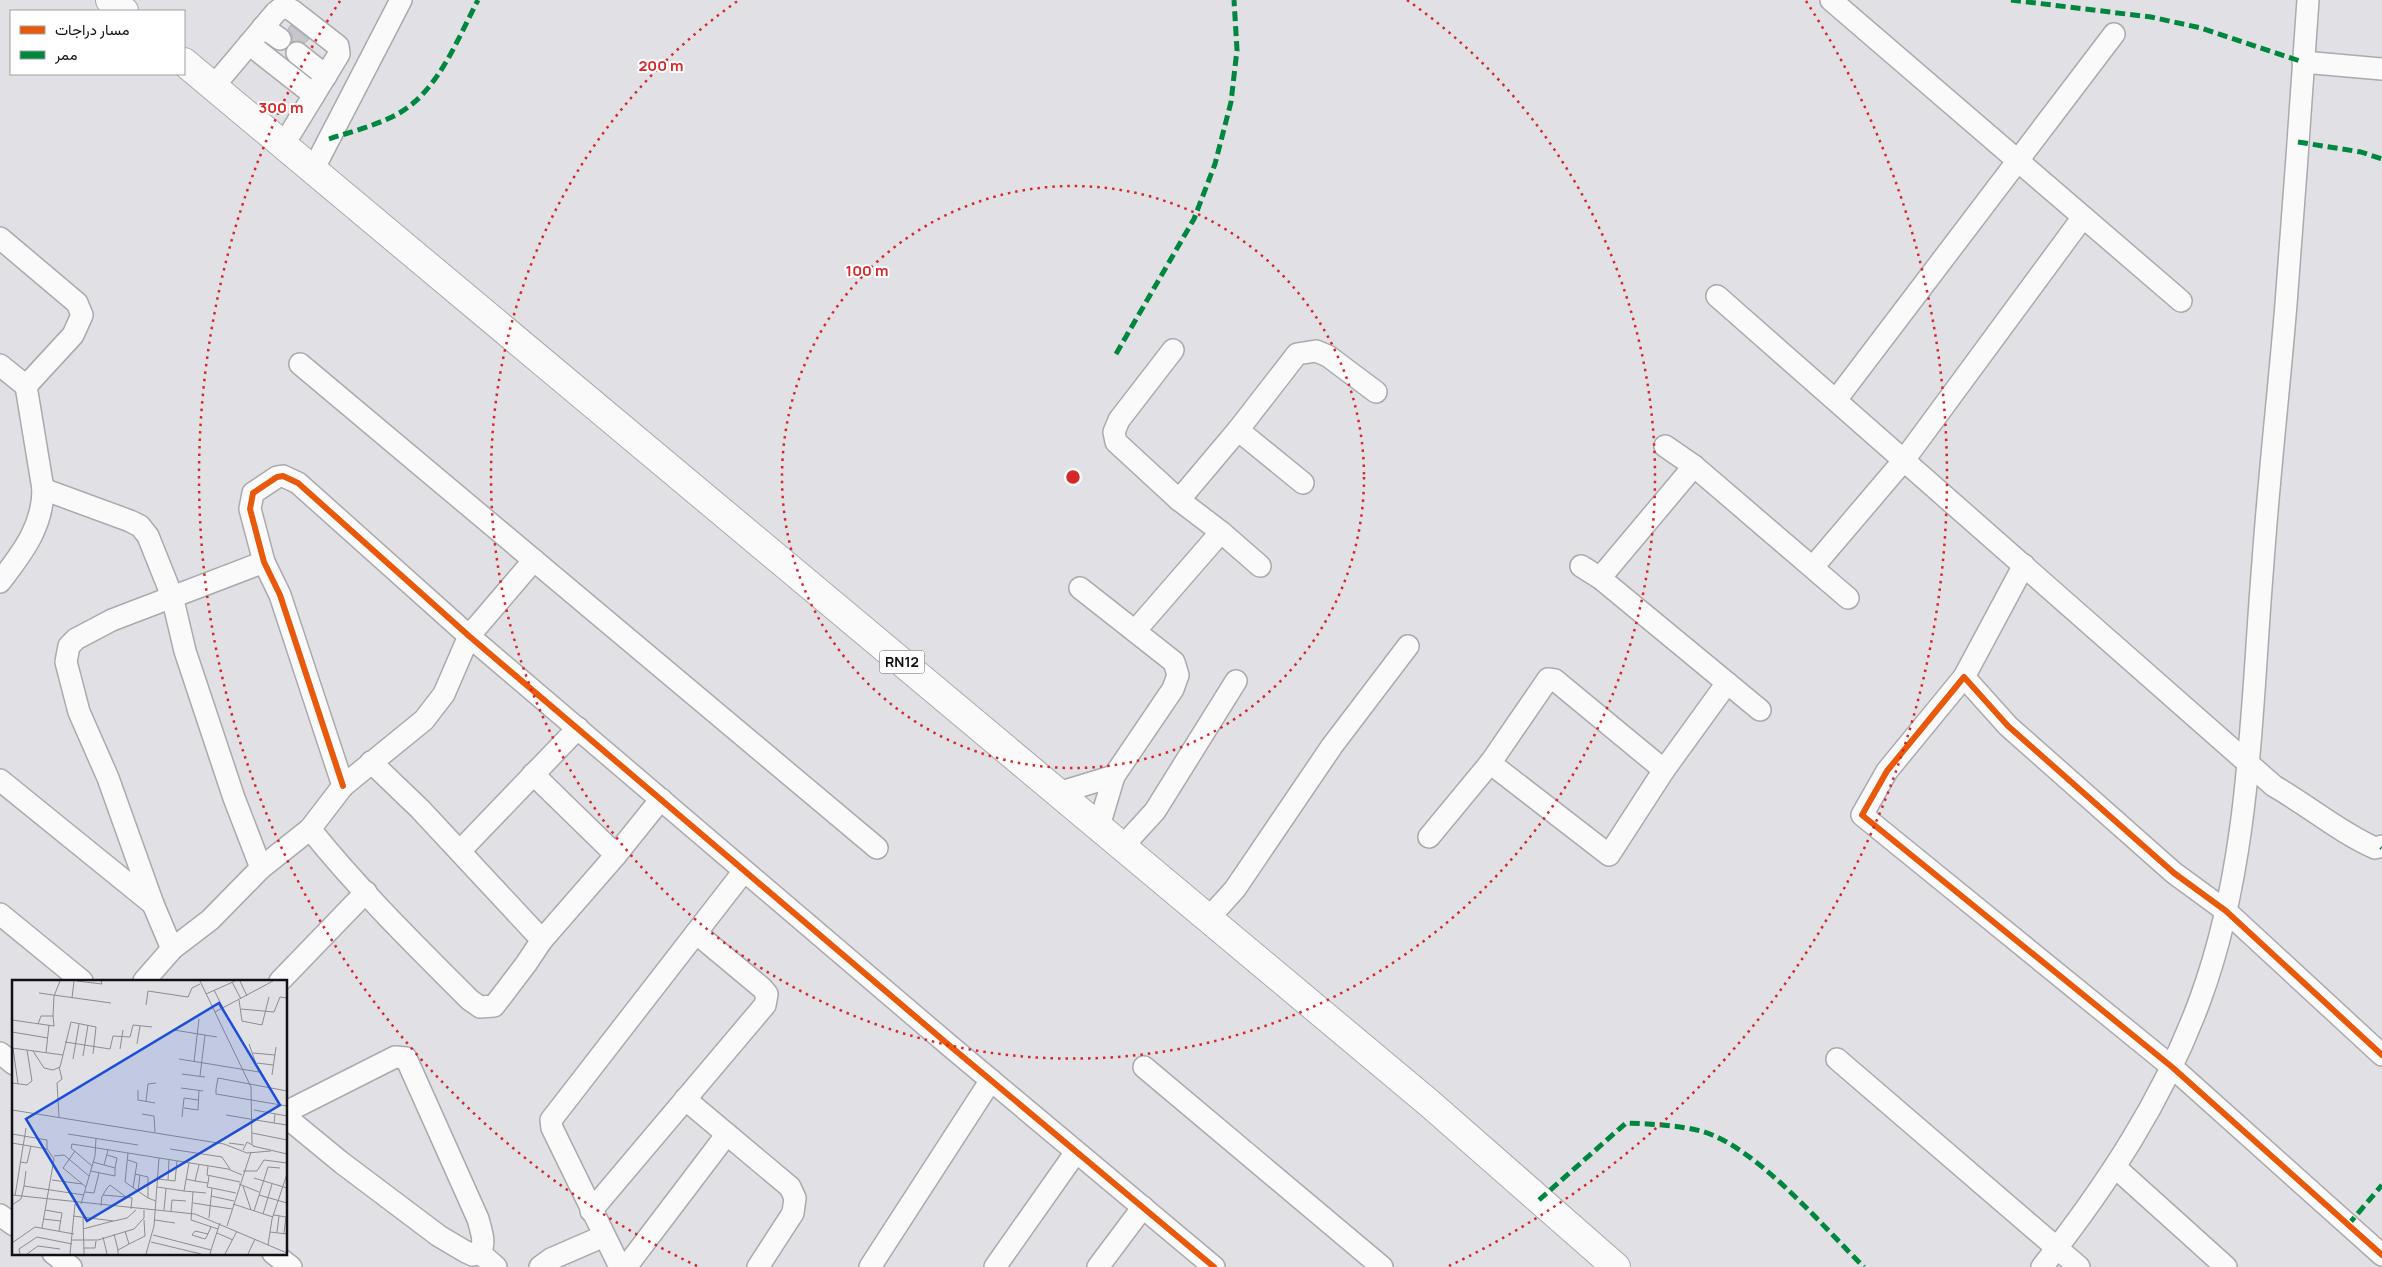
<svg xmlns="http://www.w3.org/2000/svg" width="2382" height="1267" viewBox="0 0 2382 1267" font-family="Manrope,Vazirmatn,sans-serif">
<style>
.building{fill:#c7c6cb;stroke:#b2b1b5}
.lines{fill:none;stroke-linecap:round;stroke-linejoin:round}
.minor-casing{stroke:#aaaaae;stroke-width:24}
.major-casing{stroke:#aaaaae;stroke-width:30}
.minor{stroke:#fafafb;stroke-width:21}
.major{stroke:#fafafb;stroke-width:28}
.quiet{stroke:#00873e;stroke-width:5;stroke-dasharray:10 5;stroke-linecap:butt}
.cycleway-casing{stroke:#fff;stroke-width:9}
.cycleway{stroke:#e8590c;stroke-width:6}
.ring{fill:none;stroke:#d62828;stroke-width:2.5;stroke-dasharray:2.5 5}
.labels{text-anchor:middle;stroke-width:4;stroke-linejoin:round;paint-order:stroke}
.shield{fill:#fff;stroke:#58585a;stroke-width:1}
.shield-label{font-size:14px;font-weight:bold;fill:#101114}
.inset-road{fill:none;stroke:#8d8d91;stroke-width:1}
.view{fill:#1d4ed8;fill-opacity:0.15;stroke:#1d4ed8;stroke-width:2.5}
.inset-edge{fill:none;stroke:#101114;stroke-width:2.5}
.centre{fill:#d62828;stroke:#fff;stroke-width:2.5}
.ring-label{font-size:15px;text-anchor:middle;font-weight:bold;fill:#d62828;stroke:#fff;stroke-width:4;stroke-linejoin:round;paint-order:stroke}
</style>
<rect width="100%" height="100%" fill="#e0e0e5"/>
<path class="building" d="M291,25L309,39L305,43L298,41L292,42V34L288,29Z"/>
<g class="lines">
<g class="minor-casing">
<g id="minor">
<path d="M1831,0L2181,301"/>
<path d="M263,27L280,39"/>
<path d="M249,44L314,95"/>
<path d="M297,53L326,76"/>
<path d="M2303,62L2382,69"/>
<path d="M213,87L276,12L284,6L293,11L338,46L339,54L284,144"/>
<path d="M313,170L401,0"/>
<path d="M0,238L77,303L82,315L73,335L26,386L43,489C43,527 22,553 0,582"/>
<path d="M1717,296L2274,786C2309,806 2339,832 2375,848L2382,846"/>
<path d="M1173,350L1119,420L1114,432L1116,442L1179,500L1221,532L1260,566"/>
<path d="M300,364L877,848"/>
<path d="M0,365L26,386"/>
<path d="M1836,400L2114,34"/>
<path d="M1238,430L1303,483"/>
<path d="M1665,446L1694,466L1848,598"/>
<path d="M43,489L130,521L140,526L148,536L172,596L185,651L234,798L261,868"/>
<path d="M1179,500L1238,430L1297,354L1316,351L1328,356L1376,392"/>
<path d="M1581,566L1600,578L1760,710"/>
<path d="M1813,567L1904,460L2083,217"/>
<path d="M1600,578L1694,466"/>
<path d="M1080,588L1174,662L1178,675L1173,689L1114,776L1099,826"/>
<path d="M1135,631L1221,532"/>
<path d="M1964,677L2024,565"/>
<path d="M1490,763L1609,855L1664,770L1727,683"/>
<path d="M533,774L616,855L542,940"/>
<path d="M0,780L153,904"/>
<path d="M343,786L280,595L264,562L250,509L253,493L277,477L283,476L298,483L469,636L950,1046L1214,1267"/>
<path d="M1058,793L1114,776"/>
<path d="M310,829C359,890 415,945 470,1000L480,1007L494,1006L526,964L542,940L420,809L371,762"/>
<path d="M1429,837L1491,762L1548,679L1555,680L1561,685L1664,770"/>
<path d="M1123,846L1155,811L1236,681"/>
<path d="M460,851L578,728"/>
<path d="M616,855L661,799"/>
<path d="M0,914L82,981"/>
<path d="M1208,919L1235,889L1332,746L1408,646"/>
<path d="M172,949L153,904L108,778L79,712L66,662L69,646L76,639L112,620L264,562"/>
<path d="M144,981L172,949L210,920L261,868L310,829L343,786L424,720L444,694L469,636L534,560"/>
<path d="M280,981L366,892"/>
<path d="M0,1053L14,1064"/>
<path d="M2382,1055L2226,911L2174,873L2008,726L1964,677L1887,771L1862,815L2172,1067L2382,1255"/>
<path d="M1837,1059L2079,1267"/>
<path d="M1144,1067L1382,1267"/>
<path d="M685,1099L790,1187L795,1198L793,1213L758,1267"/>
<path d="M286,1112L395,1057L406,1058L478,1219C481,1231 486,1242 480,1253L473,1255L466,1252L439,1236L342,1163L286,1117"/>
<path d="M2115,1167L2226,1267"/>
<path d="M591,1211L765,1005L767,994L762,988L696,933"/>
<path d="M0,1215L14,1225"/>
<path d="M53,1253L71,1267"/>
<path d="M273,1253L291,1267"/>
<path d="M480,1253L496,1267"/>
<path d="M540,1267L551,1259L604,1236"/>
<path d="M620,1267L552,1128L551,1120L744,871"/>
<path d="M626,1267L727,1134"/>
<path d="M870,1267L991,1080"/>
<path d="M995,1267L1076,1152"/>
<path d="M1098,1267L1143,1207"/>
<path d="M2042,1267C2107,1185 2164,1098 2200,1000C2251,862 2251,707 2263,562C2269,476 2279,390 2286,304C2294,203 2301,101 2308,0"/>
</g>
</g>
<g class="major-casing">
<g id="major">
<path d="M110,0L124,11"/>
<path d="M184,62L1429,1103L1616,1267"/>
</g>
</g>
<use href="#minor" class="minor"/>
<use href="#major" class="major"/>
<g class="quiet">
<path d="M2011,0L2151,17L2201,28L2303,62"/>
<path d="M329,139C353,131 379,125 401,112C439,89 458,38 478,0"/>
<path d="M2298,142L2361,152L2382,159"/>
<path d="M1116,354L1194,219L1215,164L1231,102L1237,50L1234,0"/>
<path d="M2381,847L2382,848"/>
<path d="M1539,1200L1626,1123C1651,1124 1677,1125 1701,1131C1757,1147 1822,1226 1864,1267"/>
<path d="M2348,1225L2382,1185"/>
</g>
<g class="cycleway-casing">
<g id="cycleway">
<path d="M343,786L280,595L264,562L250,509L253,493L277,477L283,476L298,483L469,636L950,1046L1214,1267"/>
<path d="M2382,1055L2226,911L2174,873L2008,726L1964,677L1887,771L1862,815L2172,1067L2382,1255"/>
</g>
</g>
<use href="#cycleway" class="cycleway"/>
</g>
<g class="ring">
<circle cx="1073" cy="477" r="291"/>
<path d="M1407 0A582 582 0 1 1 739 0"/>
<path d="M697 1266A874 874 0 0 1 340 1M1806 1A874 874 0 0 1 1449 1266"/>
</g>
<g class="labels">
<rect class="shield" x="879.5" y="650.5" width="45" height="23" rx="4"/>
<g class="shield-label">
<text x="902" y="667">RN12</text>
</g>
</g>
<g transform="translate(12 980)">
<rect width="275" height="275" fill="#e0e0e5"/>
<path class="inset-road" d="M65,1L90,4L89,1M188,1L239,107L240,164M228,1L235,16M220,2L229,19M202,10L211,28M27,13L99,23M194,14L223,1M60,18L62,1M227,20L230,41L250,45L257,17M134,25L136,11L176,17L180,8L188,4M229,29L262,32L268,17L275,18M203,32L261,1M0,40L42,46L41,36M26,44L29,36H41L42,16L48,1M162,50L205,57M0,52L36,58M53,62L98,69L101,56L118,57L121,45L140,47M125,64L128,46M0,68L51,75M1,68L6,104M108,69L111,50M21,71L32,88L41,90L48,87L59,42L84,47L81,74M34,73L37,45M241,73L263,75M71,76L76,45M61,79L67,44M167,79L247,92L237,64M182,82L187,39M245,83L261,85M47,87L50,99L45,103L47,137M170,94L193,97M260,95L264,67M188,96L193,55M0,103L15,105L20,101L15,70M169,108L191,111M126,110V120L143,123M275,111L206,98L204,109V114L275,126M134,121L136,104L144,103M172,128L186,130L187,110M0,130L212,164L235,173L259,171M242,130L275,136M130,134L142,136L143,152M263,134L262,143L275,145M214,135L262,143M170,137L172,118L186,120M240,153L275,160M0,154L35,160V169L42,179L30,248M56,154L126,165M0,163L35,169M217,163L232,165M241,166L275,174M158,169L210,177L218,189M231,170L235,162L242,166M63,171L51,188L74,207M116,173L113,202L136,218M95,175L105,178L103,188M42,176L52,175L77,196M116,180L125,183L121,208M8,182L15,183L19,166M92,185L96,170M80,186L59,168L60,164L216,189L230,195M196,186L195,195L228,202M14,191L12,206L72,215M79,191L103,196V188L81,182M231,191H245L252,180L275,183M123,194L136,197V218L144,221M242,198L275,208M146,199L163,201L165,181M174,199L183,201L187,185M40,200L70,204M156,200L157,180M183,201L196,203L197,196M196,203L195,207L224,213M227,204L247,212M231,206L239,230M145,207L172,211L177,183M126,211L128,195M172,211L194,213M73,212L82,213L87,193M181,212L179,240L206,249M0,215L183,234L275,273M247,215L275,223M3,216L14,148M199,216L222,221M114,217L120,218L119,229M181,223L220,229M69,224L83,176L84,158M221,224L261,237M0,225L9,219L12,206M89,226L90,216L91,215L92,213L96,207L98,205L114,217L91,215M33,230L50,233L47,251M152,230L154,209M159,231L160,220L174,221M242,231L256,187L268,188M251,234L260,204M262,235L274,237L272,253M61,236L102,241L115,238L124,230M71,237L72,274M197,238L200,208M31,239L49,241M143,240L163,243M215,246L239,172M71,249L101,241M258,252L275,254M265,252L267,236M205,253L221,260M102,254L106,270M196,254L183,251L180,255L193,259L194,258L199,247M141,255L199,270L198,274M91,257L95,274M60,260H86L122,249L132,238V230M139,262L189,274M0,263L23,247L62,254M117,264L133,256L132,240M256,265L260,239L275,194M72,268H83L84,261M199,270L208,243M8,274L7,269L25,257L60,264M15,274L26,266L48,269M58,274L63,224M106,274V270L117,264L113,251M134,274L142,246L147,178M213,274L225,251M236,274L243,259"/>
<path class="view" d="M207,23L268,125L75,241L14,139Z"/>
<rect width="275" height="275" class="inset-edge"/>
</g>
<circle cx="1073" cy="477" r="8" class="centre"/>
<g class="ring-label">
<text x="661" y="71">200 m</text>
<text x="281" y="113">300 m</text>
<text x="867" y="276">100 m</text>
</g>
<rect x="10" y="10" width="175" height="65" fill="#ffffff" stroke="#9fa0a1"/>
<rect x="20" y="26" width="25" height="8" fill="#e8590c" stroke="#9fa0a1"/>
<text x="55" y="35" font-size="15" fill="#101114">مسار دراجات</text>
<rect x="20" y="51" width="25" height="8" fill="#00873e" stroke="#9fa0a1"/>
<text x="55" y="60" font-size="15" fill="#101114">ممر</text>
</svg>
